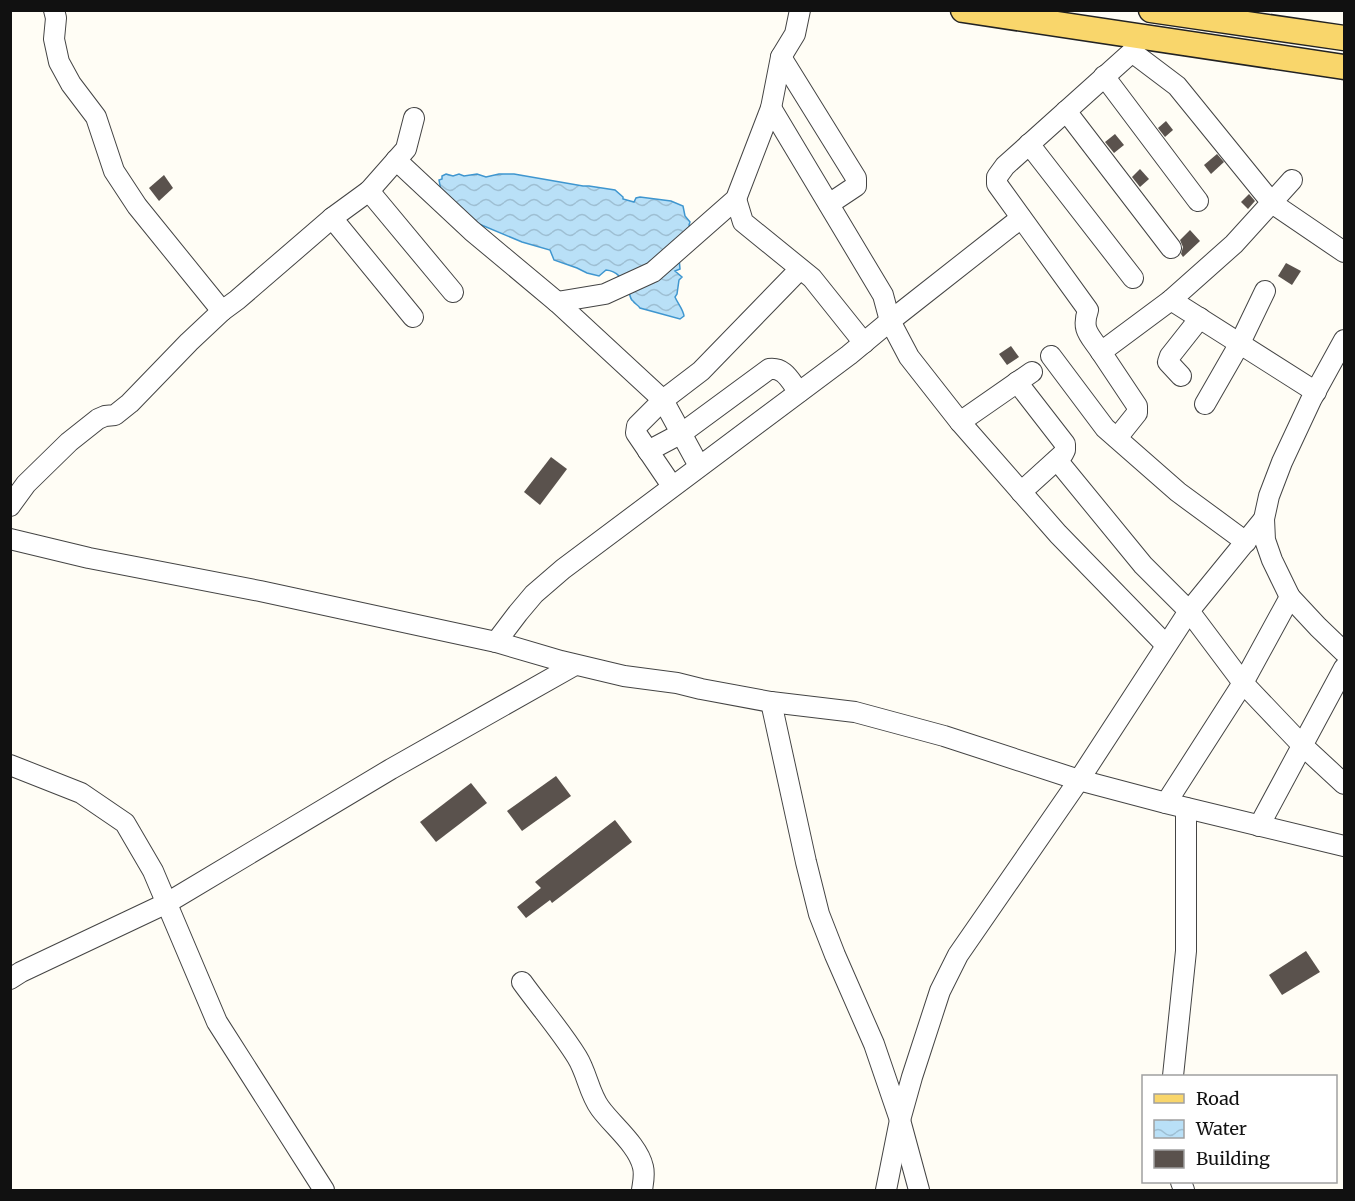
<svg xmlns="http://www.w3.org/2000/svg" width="1355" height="1201" viewBox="0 0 1355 1201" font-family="Merriweather,serif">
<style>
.water{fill:url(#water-waves);stroke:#3f96cf;stroke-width:1.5}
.building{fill:#5a524d}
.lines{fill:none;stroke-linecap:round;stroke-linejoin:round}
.minor-casing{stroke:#444;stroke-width:22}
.major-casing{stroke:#222;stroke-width:27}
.minor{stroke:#fff;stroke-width:20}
.major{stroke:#f9d66b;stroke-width:24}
</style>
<defs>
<pattern id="water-waves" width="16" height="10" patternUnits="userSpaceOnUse" patternTransform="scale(1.5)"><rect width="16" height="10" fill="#b9e0f7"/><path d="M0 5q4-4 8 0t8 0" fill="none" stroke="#9ebfd3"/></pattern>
</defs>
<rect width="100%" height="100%" fill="#fffdf5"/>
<path class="water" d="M446,174L453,176L459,174L464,176L477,174L486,177L499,174H514L583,186H589L615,190L623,197V199L634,202L636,198L640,197L671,201L683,206L685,216L690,222L689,225L692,228L679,258L680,269L675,271L682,277L679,280L677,294L675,297C678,304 683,309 684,316L680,319L640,308C638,305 635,304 633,301C630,299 630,295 629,292C623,281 619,271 606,270L599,276L587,273L577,268L554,260L550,250L522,242L472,221L441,191L439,180L442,179V176Z"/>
<g class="building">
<path d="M1166,121L1173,130L1165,137L1158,128Z"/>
<path d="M1115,134L1124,145L1114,153L1105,142Z"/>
<path d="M1217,154L1224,162L1211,174L1204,165Z"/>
<path d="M1140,169L1149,179L1140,187L1132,177Z"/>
<path d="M164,175L173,188L159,201L149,188Z"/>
<path d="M1249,194L1255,201L1248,209L1241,202Z"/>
<path d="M1190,230L1200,241L1183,257L1181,254L1183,247L1180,240Z"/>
<path d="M1286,263L1301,271L1292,285L1278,276Z"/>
<path d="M1011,346L1019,357L1007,365L999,354Z"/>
<path d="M551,457L567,469L540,505L524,492Z"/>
<path d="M556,776L571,796L522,831L507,811Z"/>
<path d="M471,783L487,803L436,842L420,822Z"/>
<path d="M615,820L632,842L552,903L550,900L526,918L517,907L541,888L535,882Z"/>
<path d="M1306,951L1320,972L1282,995L1269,975Z"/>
</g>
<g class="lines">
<g class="minor-casing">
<g id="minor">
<path d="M54,10L56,18L54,39L59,62L71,84L96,117L114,171L137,206L222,311L237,300L332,218L369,191L406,149L414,118"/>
<path d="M781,57L856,178V186L829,204"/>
<path d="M1104,76L1198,201"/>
<path d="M771,108L883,295L890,321L909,357L960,422L1058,534L1166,645"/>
<path d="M1066,111L1171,248"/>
<path d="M1029,144L1133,278"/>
<path d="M396,160L472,231L557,302L663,400L699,466"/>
<path d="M1292,180L1234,244L1171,300L1101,352C1090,335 1081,331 1088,310L997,184V177L1005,166L1132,52L1177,86L1272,203L1344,252"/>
<path d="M369,191L453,292"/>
<path d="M736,199L743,222L812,278L864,343"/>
<path d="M332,218L413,317"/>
<path d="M1171,300L1316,392"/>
<path d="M557,302L605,294L653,272L736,199L771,108L781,57L795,34L800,10"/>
<path d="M1344,340L1311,400L1282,462L1269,496L1264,519L1265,540L1272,560L1290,597L1318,627L1344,652"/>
<path d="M1101,352L1137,406V413L1117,438"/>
<path d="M1051,356L1105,428L1178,492L1246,542"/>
<path d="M1181,376L1168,362L1170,356L1200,318"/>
<path d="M1017,382L1065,444V450L1063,454L1021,492"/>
<path d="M1205,404L1240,343L1265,291"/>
<path d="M960,422L1032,372"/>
<path d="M648,451L682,433L769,369C785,367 790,381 799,392"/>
<path d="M1057,460L1143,565L1189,611L1243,683L1302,745L1344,784"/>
<path d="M672,486L636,433L637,426L663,400L701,371L800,269"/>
<path d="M10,506L26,484L69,442L98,419L105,416L115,415L130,403L189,342L222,311"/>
<path d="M10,539L89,558L260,591L431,628L496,642L561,661L624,676L677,683L701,689L771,702L855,712L944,736L1079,780L1166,803L1344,846"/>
<path d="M496,642L518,613L534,594L563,569L849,355L890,321L1021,218"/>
<path d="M771,702L806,862L819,914L835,955L874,1044L900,1120L919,1190"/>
<path d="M10,765L81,793L125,823L153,871L217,1022L324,1190"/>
<path d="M1166,803L1243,683L1290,597"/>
<path d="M1259,826L1344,668"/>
<path d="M10,979L21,972L167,903L391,769L575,665"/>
<path d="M522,982C540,1007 561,1031 577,1057C587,1073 589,1093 600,1108C613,1126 638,1145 643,1167C645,1175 643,1183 642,1190"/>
<path d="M1173,1076L1186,951V808"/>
<path d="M1181,1182L1184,1190"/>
<path d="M886,1190L900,1120L912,1077L940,991L958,955L1079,780L1189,611L1264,519"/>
</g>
</g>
<g class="major-casing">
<g id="major">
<path d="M963,10L1344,67"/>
<path d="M1151,10L1344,38"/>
</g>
</g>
<use href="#minor" class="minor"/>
<use href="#major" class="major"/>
</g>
<rect width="1355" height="1201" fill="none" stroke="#111111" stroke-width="24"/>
<rect x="1142" y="1075" width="195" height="108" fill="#ffffff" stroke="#a0a0a0" stroke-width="1.5"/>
<rect x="1154" y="1094" width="30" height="9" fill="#f9d66b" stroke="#a0a0a0" stroke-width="1.5"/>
<text x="1196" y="1105" font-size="18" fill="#111111">Road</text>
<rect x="1154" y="1120" width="30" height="18" fill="url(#water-waves)" stroke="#a0a0a0" stroke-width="1.5"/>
<text x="1196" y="1135" font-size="18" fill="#111111">Water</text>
<rect x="1154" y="1150" width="30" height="18" fill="#5a524d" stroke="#a0a0a0" stroke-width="1.5"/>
<text x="1196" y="1165" font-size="18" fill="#111111">Building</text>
</svg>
